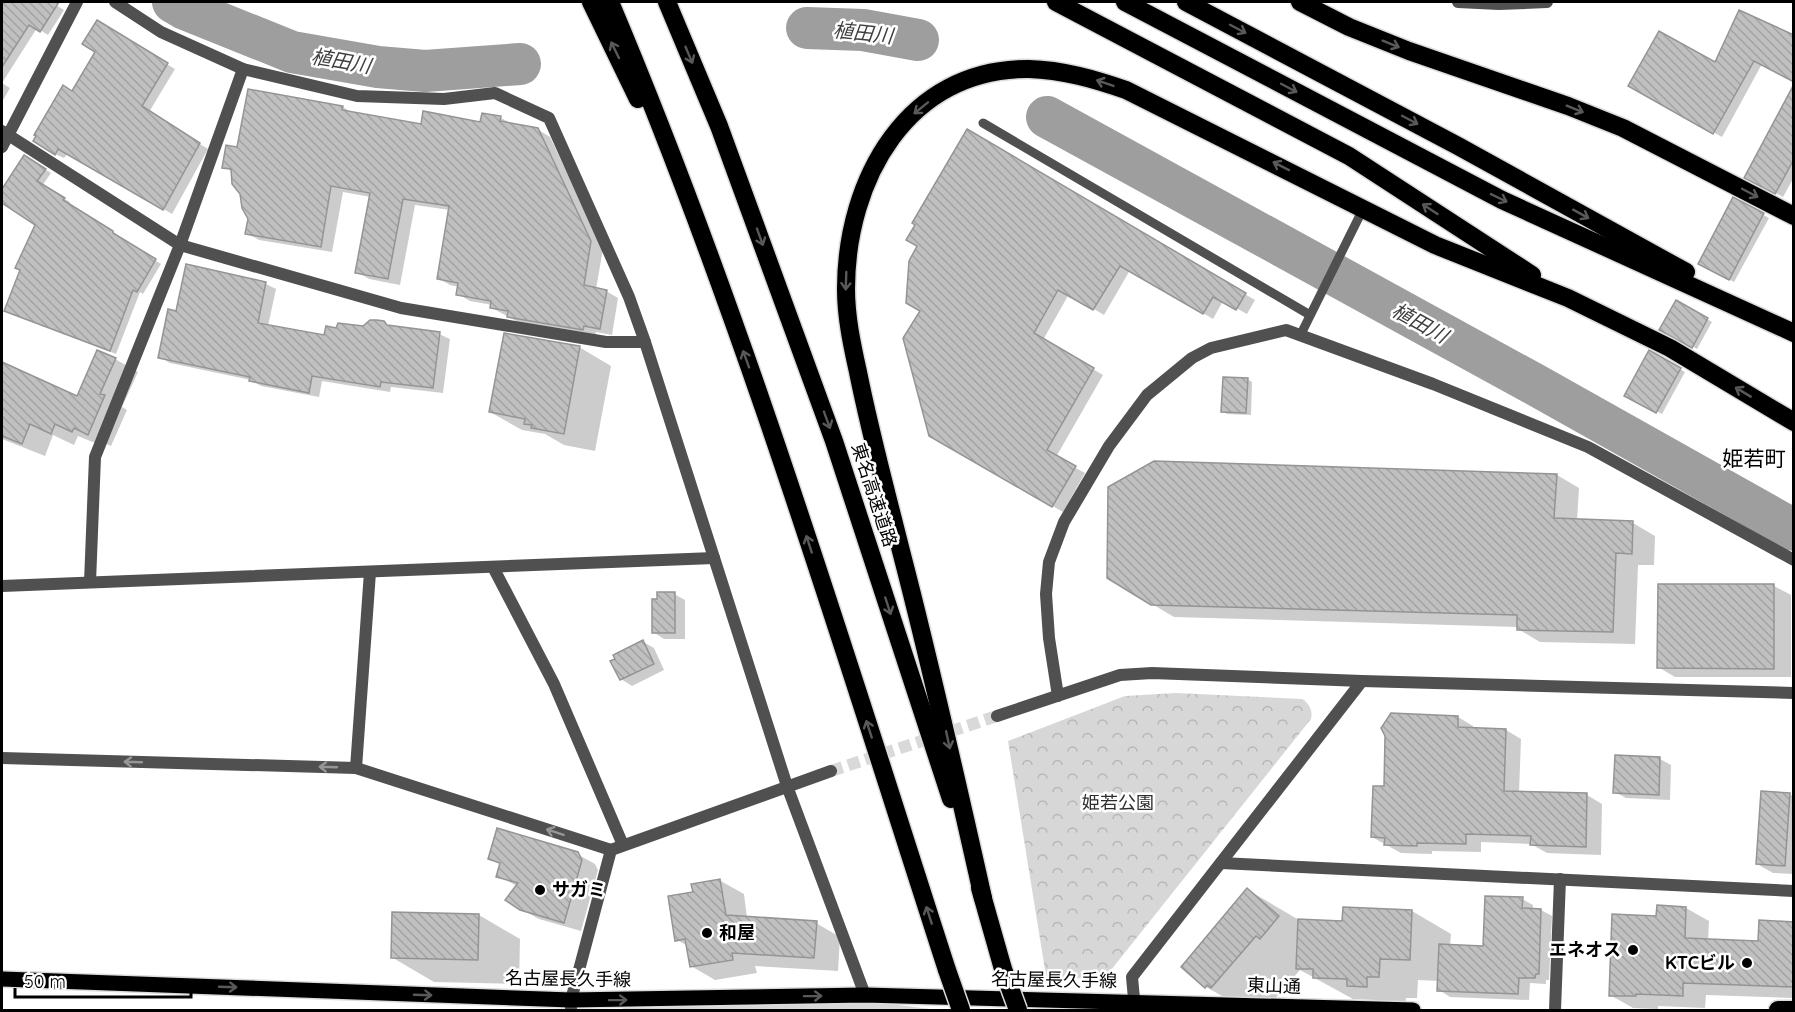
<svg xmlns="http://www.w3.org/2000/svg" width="1795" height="1012" viewBox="0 0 1795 1012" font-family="Quicksand,'Noto Sans JP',sans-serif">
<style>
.grass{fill:#d7d7d7}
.forest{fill:url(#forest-crowns)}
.shadow{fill:#0003}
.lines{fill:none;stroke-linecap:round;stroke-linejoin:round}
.river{stroke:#9e9e9e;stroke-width:42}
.building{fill:url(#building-back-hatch);stroke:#949494;stroke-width:1.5}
.tertiary-tunnel{stroke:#d9d9d9;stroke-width:12;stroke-dasharray:12 6;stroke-linecap:butt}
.primary-casing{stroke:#dbdbdb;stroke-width:18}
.motorway-casing{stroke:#dbdbdb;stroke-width:21}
.service{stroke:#505050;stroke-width:9}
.minor{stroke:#505050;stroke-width:12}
.tertiary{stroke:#505050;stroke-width:12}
.primary{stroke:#000;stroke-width:15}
.motorway{stroke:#000;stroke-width:18}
.motorway-bridge-casing{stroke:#dbdbdb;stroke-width:21;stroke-linecap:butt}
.motorway-bridge{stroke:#000;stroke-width:18}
.oneway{stroke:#595959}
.oneway2{stroke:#969696}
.poi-dot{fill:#000;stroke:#fff;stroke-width:2}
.labels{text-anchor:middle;stroke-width:5;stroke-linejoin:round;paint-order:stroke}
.street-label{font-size:18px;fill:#000;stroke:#fff}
.park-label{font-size:18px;fill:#2e2e2e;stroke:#fff}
.poi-label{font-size:18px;font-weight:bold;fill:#000;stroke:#fff;text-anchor:start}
.water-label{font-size:20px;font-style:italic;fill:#3f3f3f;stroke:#fff}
.quarter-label{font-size:21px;fill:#000;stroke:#fff}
</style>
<defs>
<pattern id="forest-crowns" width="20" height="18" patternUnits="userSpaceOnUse" patternTransform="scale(1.5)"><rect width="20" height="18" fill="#d7d7d7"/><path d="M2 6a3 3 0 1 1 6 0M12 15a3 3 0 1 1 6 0" fill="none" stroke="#b7b7b7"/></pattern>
<pattern id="building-back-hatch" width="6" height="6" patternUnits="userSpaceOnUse" patternTransform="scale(1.5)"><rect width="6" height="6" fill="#c0c0c0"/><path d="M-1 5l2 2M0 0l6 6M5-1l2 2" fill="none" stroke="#a3a3a3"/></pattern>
</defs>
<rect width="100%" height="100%" fill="#fff"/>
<path class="grass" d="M883,1003L938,1010H622L623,1008Z"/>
<path class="forest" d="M1176,693L1302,699C1309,703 1313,711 1311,719L1103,980L1046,976L1008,741L1125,696Z"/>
<g class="shadow">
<path d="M2,2H51L64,10L48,35L37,28L2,83L10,88L2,102Z"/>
<path d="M97,22L175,69L149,112L208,149L172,214L68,153L64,158L55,154L73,92L97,52Z"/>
<path d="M1794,37L1762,64L1722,137L1630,86L1715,64Z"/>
<path d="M1794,87V177L1783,197L1753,181Z"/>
<path d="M249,91L343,107L354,114L422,126L482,123L483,114L501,118L514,125L537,129L550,137L603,249L596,289L606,291L618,298L612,335L596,332L595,336L520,323L492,308V305L470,301L458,294L459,287L450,285L438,278L450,210L415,205L400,285L369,279L357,272L371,197L343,192L332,252L259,240L247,233L249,219L241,193L233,172L224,167L238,148Z"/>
<path d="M967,131L1255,300L1247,314L1223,301L1213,319L1130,270L1104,315L1069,294L1043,340L1103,375L1056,457L1085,473L1063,512L930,435L922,310L920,246Z"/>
<path d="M25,157L51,173L42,186L70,202L69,204L119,236L118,238L161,264L143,294L140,292L116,354L6,311L37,225L2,201V192Z"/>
<path d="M1734,199L1769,218L1734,282L1700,263Z"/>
<path d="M187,266L266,284L276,289L268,326L325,337L337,330L363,328L381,322L391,327L439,334L450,339L443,393L391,387L390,392L322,381L319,397L261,386L251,380L170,363L160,357L178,313Z"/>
<path d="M1676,302L1712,322L1697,349L1661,330Z"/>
<path d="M579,347L611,366L595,451L564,445L545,434L522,430L490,412Z"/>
<path d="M1649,352L1685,372L1662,414L1626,395Z"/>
<path d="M115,359L138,372L122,407L127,410L111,446L97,440L95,443L78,436L74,445L53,435L45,456L2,439V363L78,398Z"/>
<path d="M1247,379L1252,382L1251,415L1227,414L1222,411Z"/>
<path d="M1557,475L1579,488L1577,521L1633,523L1655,536L1654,565H1638L1635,644L1540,642L1518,629V627L1174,617L1152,604Z"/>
<path d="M1659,585L1774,586L1791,595V677H1675L1658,667Z"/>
<path d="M674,594L685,600V639H664L653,632L658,601Z"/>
<path d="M643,642L654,648L664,670L632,686L621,679L617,659Z"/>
<path d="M1458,717L1473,726V729L1506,730L1521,739L1519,793L1587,795L1602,804L1601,855L1547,853L1531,844L1481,842V852L1432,851V854L1401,853L1372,837L1385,788Z"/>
<path d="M1660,759L1671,765L1670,800L1626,798L1615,792Z"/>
<path d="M1789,794L1794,797V874L1773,873L1757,864Z"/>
<path d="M577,854L595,864L598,870L581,931L539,919L521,909L517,886L498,876L501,865L490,858Z"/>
<path d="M719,880L744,894L747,918L816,923L840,937L838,971L755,966L757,973L715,980L691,966L688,946L677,940L694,893Z"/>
<path d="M1248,890L1299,920L1344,922V908L1412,911L1451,934L1450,946L1485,947L1522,899L1533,905V910H1541L1552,916L1549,980H1546V984L1530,983L1529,1000L1450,997L1439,990V981L1418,980L1417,998H1406L1405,1008L1387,1007L1375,1000L1353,999L1300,970L1265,1010H1247L1206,987Z"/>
<path d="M1686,908L1709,921L1708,941L1760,943L1794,924V998L1706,995L1705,1008L1658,1006V1009L1633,1008L1610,995L1658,917Z"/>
<path d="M479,915L520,939L519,984L434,982L393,958Z"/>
</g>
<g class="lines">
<g class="river">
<path d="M173,2L185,9L292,52L378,67L425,71L520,64"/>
<path d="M807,28L863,30L918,40"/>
<path d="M1047,117L1534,384L1794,530"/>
</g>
</g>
<g class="building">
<path d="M2,2H59L40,32L29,25L2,67Z"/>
<path d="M1739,10L1794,35V82L1754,61L1713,134L1628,86L1659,31L1715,62Z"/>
<path d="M97,20L168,63L142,106L200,143L163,210L58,149L55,155L33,141L36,136L34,135L63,85L72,91L95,52L82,44Z"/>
<path d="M1794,84V159L1775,194L1744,178Z"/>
<path d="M248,89L343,106L342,110L421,124L423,111L480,122L482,113L501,116L500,121L538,128L591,241L584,285L607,290L600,329L584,326L583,330L507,317L508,311L490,308L491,301L456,295L458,283L437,279L449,206L403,199L388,279L355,273L370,193L331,186L321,247L245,234L248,219L242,208L240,194L232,184L231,169L222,168L226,145L237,147Z"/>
<path d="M967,129L1246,293L1236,310L1213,297L1203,314L1120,266L1093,310L1058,290L1034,333L1094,368L1047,450L1076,466L1052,507L929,436L903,338L920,311L906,303L909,261L917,246L906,240L915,225L912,223Z"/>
<path d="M24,155L46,169L37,181L65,198L63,200L113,231V233L156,259L137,292L133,290L110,351L4,311L20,270L15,268L35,225L2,203V189Z"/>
<path d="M1733,197L1764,213L1729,280L1698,264Z"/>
<path d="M186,264L266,282L258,323L324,335L326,326L336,328L338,323L363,326L370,320H377L384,321L387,325L440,332L433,388L381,382L380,387L312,376L309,393L249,381L250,377L158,358L168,309L176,311Z"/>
<path d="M1676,300L1708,318L1692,348L1659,330Z"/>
<path d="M504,333L580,346L564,434L531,428L532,425L524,424L525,419L489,412Z"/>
<path d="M97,350L116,358L100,394L105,395L88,435L74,428L72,432L55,424L51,434L30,424L22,444L2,436V362L77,396Z"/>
<path d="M1649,350L1681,368L1656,413L1624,396Z"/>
<path d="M1223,377L1248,378L1246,413L1221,412Z"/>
<path d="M1154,461L1557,474L1554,518L1633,521L1632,554L1616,553L1613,632L1517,630V615L1151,605L1107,578L1108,487Z"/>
<path d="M1658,584H1774V669L1657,668Z"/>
<path d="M657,592H675V633H652V599H657Z"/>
<path d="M643,640L654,664L620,680L610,661L615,659L613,655Z"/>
<path d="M1391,713L1458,716V727L1506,729L1504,791L1587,793L1586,847L1530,845L1531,836L1466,834V844L1417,843V846L1384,845L1385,838L1371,837L1373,786H1384L1385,736L1381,728Z"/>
<path d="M1615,755L1660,757L1659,795L1613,793Z"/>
<path d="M1761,791L1790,793L1785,866L1756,864Z"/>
<path d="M497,828L578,852L582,860L564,923L520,910L505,900L518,883L496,877L500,863L488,859Z"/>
<path d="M720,879L726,915L817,921L814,958L732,953L733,960L690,967L685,939L675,941L668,896L693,892L691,884Z"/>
<path d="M1247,888L1279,916L1260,939L1256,936L1211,988L1207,985L1205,988L1181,967Z"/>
<path d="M1485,896L1523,897L1522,908L1541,909L1539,974H1536L1535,978H1519L1518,994L1437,991L1439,944L1483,946Z"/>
<path d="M1657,905L1686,907L1685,938L1758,941L1759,920L1794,922V987L1683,983V996L1636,994V996H1609L1612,914L1656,916Z"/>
<path d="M1343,907L1412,910L1410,960L1380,959L1379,977H1367V987L1347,986V979L1313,978V969H1296L1298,919L1342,921Z"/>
<path d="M392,912L479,914L478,960L391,958Z"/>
</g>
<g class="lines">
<path class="tertiary-tunnel" d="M831,771L997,716"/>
<g class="primary-casing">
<path id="primary" d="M2,979L571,1000L865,995L1413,1010"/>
</g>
<g class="motorway-casing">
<g id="motorway">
<path d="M591,2L638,99"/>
<path d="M610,2C743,317 842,645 947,970"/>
<path d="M667,2L719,126L834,441L951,799"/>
<path d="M1056,2L1349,156L1532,275"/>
<path d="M1125,2L1502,200L1794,333"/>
<path d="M1186,2L1458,146L1686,272"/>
<path d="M1300,2L1349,27L1409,51L1568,106L1623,128L1794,216"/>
<path d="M980,888L1003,969"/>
<path d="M983,898C957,782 931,666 901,551C886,491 870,432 858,372C852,345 846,317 846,289C846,180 907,68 1029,69C1063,70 1094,79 1126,90L1435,245L1568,298L1670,348L1794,422"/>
<path d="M1778,1010H1794"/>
</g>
</g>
<g class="service">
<path d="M983,123L1310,315"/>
<path d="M1300,336L1363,209"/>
</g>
<g class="minor">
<path d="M115,2L161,32L243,69L357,96L444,99L495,93L549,118L629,297L645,342L787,786L865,995"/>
<path d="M1458,2L1499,4L1547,2"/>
<path d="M2,131L180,245L401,308L606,342H645"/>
<path d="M2,147L77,2"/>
<path d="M493,567L554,684L623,845"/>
<path d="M90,582L95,457L180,245L243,69"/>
<path d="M2,586L714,558"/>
<path d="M1058,696L1049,638L1046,594L1049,562L1064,522L1109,446L1147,395L1192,358L1211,348L1286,330L1433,384L1588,447L1794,560"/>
<path d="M2,758L356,768L611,850"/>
<path d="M356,768L370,572"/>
<path d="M1221,863L1794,891"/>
<path d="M1555,1010L1560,879"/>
</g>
<g class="tertiary">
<path d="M997,716L1120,675L1152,673L1362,681L1794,693"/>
<path d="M571,1010V1000L611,850L831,771"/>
<path d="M1135,1010L1132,977L1362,681"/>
</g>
<use href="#primary" class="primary"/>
<use href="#motorway" class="motorway"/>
<g class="motorway-bridge-casing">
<g id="motorway-bridge">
<path d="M1003,969L1018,1010"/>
<path d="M947,970L961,1010"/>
</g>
</g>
<use href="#motorway-bridge" class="motorway-bridge"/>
</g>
<defs><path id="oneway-shaft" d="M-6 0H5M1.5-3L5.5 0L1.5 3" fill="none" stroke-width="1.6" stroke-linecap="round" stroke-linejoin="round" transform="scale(1.5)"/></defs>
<g class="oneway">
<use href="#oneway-shaft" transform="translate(1238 29) rotate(28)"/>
<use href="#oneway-shaft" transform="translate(1391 44) rotate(22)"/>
<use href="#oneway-shaft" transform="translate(615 50) rotate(-116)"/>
<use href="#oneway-shaft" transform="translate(689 55) rotate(67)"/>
<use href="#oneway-shaft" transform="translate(1105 83) rotate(-161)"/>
<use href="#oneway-shaft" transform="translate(1289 88) rotate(28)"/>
<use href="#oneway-shaft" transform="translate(921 108) rotate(141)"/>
<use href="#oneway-shaft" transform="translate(1575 109) rotate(22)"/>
<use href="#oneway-shaft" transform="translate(1410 120) rotate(28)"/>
<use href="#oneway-shaft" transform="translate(1281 166) rotate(-153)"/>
<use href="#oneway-shaft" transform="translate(1750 193) rotate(28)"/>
<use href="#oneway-shaft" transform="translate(1499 198) rotate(26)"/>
<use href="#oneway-shaft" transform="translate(1430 209) rotate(-147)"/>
<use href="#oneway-shaft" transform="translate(1581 214) rotate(29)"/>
<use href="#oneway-shaft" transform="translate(760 237) rotate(70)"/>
<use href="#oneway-shaft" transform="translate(846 281) rotate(92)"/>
<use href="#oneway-shaft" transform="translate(746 359) rotate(-110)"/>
<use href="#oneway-shaft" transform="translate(1743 392) rotate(-149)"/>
<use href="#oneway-shaft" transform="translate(827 420) rotate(70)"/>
<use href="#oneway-shaft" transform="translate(809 544) rotate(-108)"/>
<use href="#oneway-shaft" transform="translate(888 606) rotate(72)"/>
<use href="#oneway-shaft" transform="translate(869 729) rotate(-108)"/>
<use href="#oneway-shaft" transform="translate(948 740) rotate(78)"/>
<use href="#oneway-shaft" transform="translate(929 915) rotate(-108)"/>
<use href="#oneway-shaft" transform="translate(228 987) rotate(2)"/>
<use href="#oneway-shaft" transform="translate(423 995) rotate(2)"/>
<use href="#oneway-shaft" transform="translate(813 996) rotate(-1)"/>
<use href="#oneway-shaft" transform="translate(618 1000) rotate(-1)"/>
</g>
<g class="oneway2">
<use href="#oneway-shaft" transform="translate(133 762) rotate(-178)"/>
<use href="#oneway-shaft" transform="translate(328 767) rotate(-178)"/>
<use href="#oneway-shaft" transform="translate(555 832) rotate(-162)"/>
</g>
<g class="poi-dot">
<circle cx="540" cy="890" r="6"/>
<circle cx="707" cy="933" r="6"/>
<circle cx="1633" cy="950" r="6"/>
<circle cx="1747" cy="963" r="6"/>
</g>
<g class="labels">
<g class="street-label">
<text transform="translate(874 495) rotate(72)" y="6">東名高速道路</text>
<text transform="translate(568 979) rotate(1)" y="6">名古屋長久手線</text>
<text transform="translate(1054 980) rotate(1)" y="6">名古屋長久手線</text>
<text transform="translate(1274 986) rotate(2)" y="6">東山通</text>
</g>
<g class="park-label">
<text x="1118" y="809">姫若公園</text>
</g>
<g class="poi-label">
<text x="552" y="896">サガミ</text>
<text x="719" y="939">和屋</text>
<text x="1621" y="956" text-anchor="end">エネオス</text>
<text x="1735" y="969" text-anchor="end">KTCビル</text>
</g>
<g class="water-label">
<text transform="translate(863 33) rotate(6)" y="7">植田川</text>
<text transform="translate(341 61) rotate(10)" y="7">植田川</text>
<text transform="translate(1420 323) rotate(29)" y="7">植田川</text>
</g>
<g class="quarter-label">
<text x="1754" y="466">姫若町</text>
</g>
</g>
<rect width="1795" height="1012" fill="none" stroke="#000000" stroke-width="6"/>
<path d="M15 988v9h176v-9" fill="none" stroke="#000000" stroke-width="3"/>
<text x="24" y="988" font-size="18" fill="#000000" stroke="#ffffff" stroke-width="4.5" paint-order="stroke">50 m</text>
</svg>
